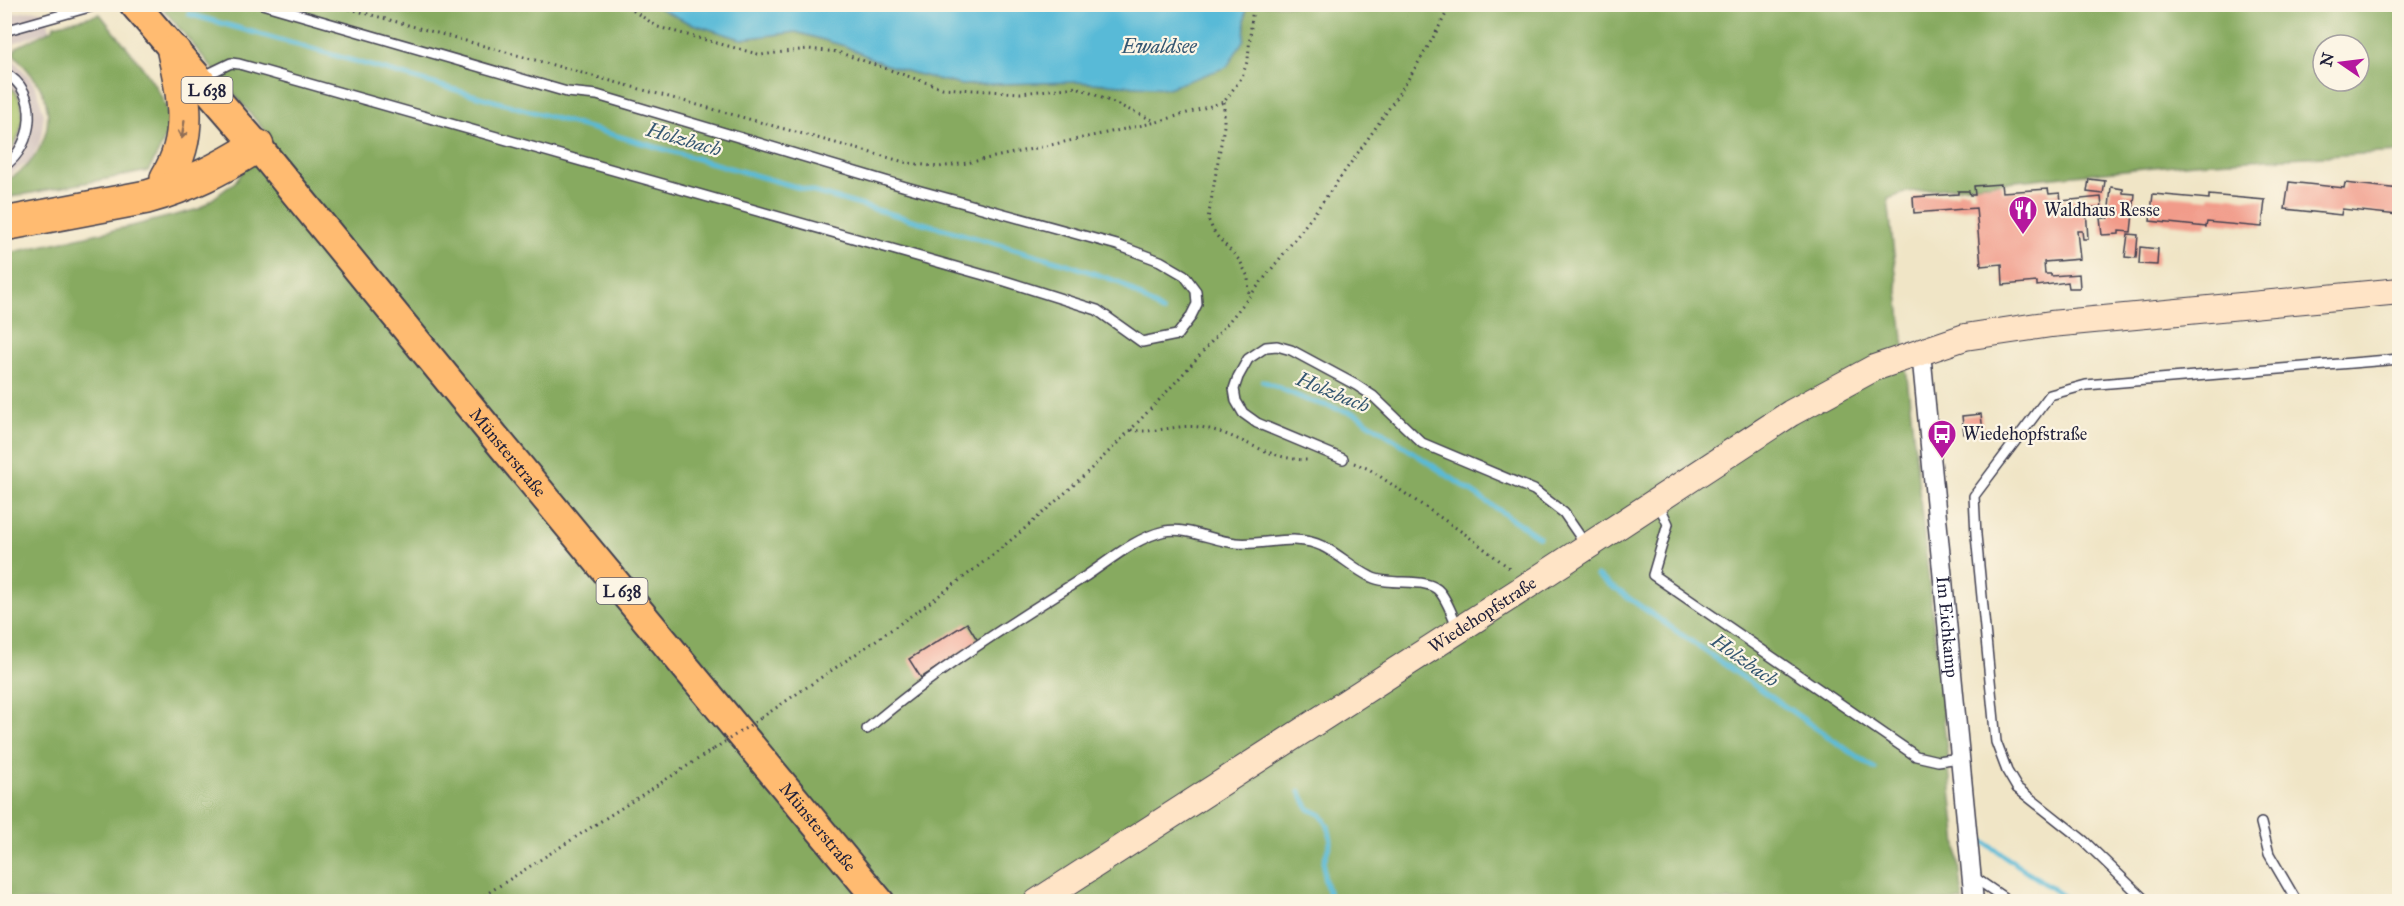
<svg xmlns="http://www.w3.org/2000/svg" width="2404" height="906" viewBox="0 0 2404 906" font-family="'IM FELL Great Primer',serif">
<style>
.industrial{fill:#d0c0bc}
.green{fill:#aac56c;stroke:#667454;stroke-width:1.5}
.forest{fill:#87aa60;stroke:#54664e;stroke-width:1.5;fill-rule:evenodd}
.water{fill:#59bad7;stroke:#3e6e89;stroke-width:1.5}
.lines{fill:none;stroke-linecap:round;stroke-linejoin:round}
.stream{stroke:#59bad7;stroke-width:5}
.building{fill:#f19b8a}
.lane-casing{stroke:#413f50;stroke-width:12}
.street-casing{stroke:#413f50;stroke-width:21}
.secondary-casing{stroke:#413f50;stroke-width:28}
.primary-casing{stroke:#413f50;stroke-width:32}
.highway-casing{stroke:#413f50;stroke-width:36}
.path{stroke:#413f50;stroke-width:3;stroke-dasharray:1.5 4.5;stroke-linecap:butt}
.lane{stroke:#fff;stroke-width:9}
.street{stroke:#fff;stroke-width:18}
.secondary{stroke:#ffe4c6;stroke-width:26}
.primary{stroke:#ffbb71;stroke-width:28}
.highway{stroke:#ffbb71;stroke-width:33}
.path-bridge{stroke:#413f50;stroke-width:3;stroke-dasharray:1.5 4.5;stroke-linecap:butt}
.oneway{stroke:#906e56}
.labels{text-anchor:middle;stroke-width:4.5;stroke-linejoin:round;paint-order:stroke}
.shield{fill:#fcf5e5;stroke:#63616e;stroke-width:1.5}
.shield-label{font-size:16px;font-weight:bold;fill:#22223b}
.poi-label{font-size:18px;fill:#22223b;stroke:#fcf5e5;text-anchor:start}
.street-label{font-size:18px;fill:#22223b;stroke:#fcf5e5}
.water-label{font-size:20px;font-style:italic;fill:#355772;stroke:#fcf5e5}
</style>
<rect width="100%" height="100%" fill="#fcf5e5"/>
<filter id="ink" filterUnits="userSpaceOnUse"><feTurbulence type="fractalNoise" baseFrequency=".0167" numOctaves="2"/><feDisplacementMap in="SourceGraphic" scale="12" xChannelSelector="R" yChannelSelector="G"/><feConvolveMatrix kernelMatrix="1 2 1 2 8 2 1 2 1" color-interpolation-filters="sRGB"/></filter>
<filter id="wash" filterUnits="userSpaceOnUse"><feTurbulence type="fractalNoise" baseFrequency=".008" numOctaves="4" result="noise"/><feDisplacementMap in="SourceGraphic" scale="24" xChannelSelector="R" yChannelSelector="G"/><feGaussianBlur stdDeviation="1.35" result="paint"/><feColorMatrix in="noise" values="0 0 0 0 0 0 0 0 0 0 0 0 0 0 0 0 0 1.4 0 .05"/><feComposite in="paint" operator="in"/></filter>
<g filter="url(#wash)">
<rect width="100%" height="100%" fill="#f0e5c6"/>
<path class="industrial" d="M36,10L46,12L50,30L14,43L11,52L12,58L30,78L37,90L44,114L42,132L39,145L30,161L5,178L4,15Z"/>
<path class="green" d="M4,84C32,95 24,140 5,156Z"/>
<g class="forest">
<path d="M160,5H653L687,22L741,39L796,32L845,46L884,64L913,73L961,85L1077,82L1167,88L1244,39L1246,5H2399V152L2194,163L1907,192L1888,199L1963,901H5L4,254L132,226L199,209L235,182L269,136ZM2323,45H2359V81H2323Z"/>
<path d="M100,14C119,39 161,84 168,114C172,131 156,157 148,171L5,198V181C38,165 58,127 42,91C35,76 23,65 13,53L17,47L53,29L54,25Z"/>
</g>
<path class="water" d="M653,5H1246L1244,39L1227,67L1168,88L1077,82L961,85L913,73L884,64L845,46L796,32L741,39L687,22Z"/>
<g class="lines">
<g class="stream">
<path d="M189,14L1067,264L1119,282L1163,312"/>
<path d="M1263,381L1307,400L1356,414L1539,537"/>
<path d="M1597,576L1875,769"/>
<path d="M1300,792L1309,809L1321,815L1328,826L1331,840L1324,861V877L1331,902"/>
<path d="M1984,842L2072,902"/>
</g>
</g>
<g id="blocks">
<g class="building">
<path d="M2089,179L2105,181L2103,194L2087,192Z"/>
<path d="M2289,182L2344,188L2345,183L2400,189L2398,215L2342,209L2341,215L2285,209Z"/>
<path d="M2001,184L2002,192L2048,189L2049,194L2060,193L2061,201L2101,197L2102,207L2086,208L2088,239H2083L2082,231H2077L2080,259L2044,262L2045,274H2051V276L2079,274L2080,288H2069L2068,282L2037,286V282L2003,285L2002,264L1981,266L1976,208L1914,213L1913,197L1958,194V191H1969L1970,195H1975L1974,186Z"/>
<path d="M2111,187L2123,189V193L2135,194L2131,232L2119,231V234L2102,235L2100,218H2108Z"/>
<path d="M2153,194L2209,199V195L2265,200L2262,227L2207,222L2206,227L2150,221Z"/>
<path d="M2128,234L2138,235L2136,258L2125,257Z"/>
<path d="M2140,247L2158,249L2157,265L2139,264Z"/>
<path d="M1981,414L1983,432L1964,434L1962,416Z"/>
<path d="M967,623L978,641L921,678L909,659Z"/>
</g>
</g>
</g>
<g filter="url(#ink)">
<use href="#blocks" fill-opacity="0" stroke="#413f50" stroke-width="1.5"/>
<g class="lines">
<g class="lane-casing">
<g id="lane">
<path d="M4,36L8,30L100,4"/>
<path d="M4,73C41,90 34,147 4,166"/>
<path d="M202,77L231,63L239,64L1005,281L1097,310L1142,342L1177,335L1190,318L1197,304L1196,291L1184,275L1160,261L1117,245L906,187L597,95L567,92L262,4"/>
<path d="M1343,459L1257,423L1243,413L1236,401L1234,389L1238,377L1248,359L1266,347L1277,346L1291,350L1356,385L1373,396L1422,443L1534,490L1564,513L1586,545"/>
<path d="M1658,503L1668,524L1653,575L1916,756L1938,761L1960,758"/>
<path d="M867,729C934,671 1011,623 1086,576C1110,560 1137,537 1165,531C1188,527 1213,541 1236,543C1263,546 1296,533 1322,546C1339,554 1354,569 1371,577C1391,587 1428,576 1440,592C1448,602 1453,616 1458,629"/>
<path d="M2261,823L2269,854L2297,902"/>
<path d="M1972,876L2010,902"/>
<path d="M2147,902L2084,841L2017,788L2007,771L1996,742L1976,535L1974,496L2050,395L2086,385L2400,359"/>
</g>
</g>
<g class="street-casing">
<g id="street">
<path id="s1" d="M1921,352L1974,902"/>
</g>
</g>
<g class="secondary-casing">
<g id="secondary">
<path id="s2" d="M1037,902L1530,584L1791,413L1874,368L1965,337L2051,324L2400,291"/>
</g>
</g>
<g class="primary-casing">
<g id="primary">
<path id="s3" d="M134,4L257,146L490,431L880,902"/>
</g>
</g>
<g class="highway-casing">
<g id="highway">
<path d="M167,178C193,136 184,97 174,52"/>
<path d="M4,224L147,197C189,185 220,169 257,146"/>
</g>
</g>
<g class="path">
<path d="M332,4L908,163L939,167L967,163L1157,122L1224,102L1242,77L1248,59L1253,4"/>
<path d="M623,4L658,27L761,55L808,49L838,52L942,88L1021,93L1077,87L1155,121"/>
<path d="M1224,102V126L1208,219L1215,234L1240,261L1248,277L1249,296"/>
<path d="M1131,430C1154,434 1176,424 1200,427C1238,433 1268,461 1310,460"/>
<path d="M1354,463L1369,469L1465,534L1512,570"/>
<path d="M761,718C842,663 924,610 1000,549C1128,445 1241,316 1337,182C1378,125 1419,68 1451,4"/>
<path d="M474,902L714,749"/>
</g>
<use href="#lane" class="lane"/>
<use href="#street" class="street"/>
<use href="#secondary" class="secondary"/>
<use href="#primary" class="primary"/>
<use href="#highway" class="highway"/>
<path class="path-bridge" d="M714,749L761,718"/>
</g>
<defs><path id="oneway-shaft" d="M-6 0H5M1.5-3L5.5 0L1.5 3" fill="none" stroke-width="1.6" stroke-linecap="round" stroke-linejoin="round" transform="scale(1.5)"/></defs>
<use class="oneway" href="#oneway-shaft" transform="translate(183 130) rotate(99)"/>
</g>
<defs>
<g id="restaurant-pin" transform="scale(1.5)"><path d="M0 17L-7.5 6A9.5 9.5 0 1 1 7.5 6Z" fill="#b5179e" stroke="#fcf5e5"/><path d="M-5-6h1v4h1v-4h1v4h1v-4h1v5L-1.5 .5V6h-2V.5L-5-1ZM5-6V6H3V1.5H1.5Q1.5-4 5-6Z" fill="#fff"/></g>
<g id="bus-pin" transform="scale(1.5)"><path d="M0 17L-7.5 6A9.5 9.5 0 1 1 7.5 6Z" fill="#b5179e" stroke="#fcf5e5"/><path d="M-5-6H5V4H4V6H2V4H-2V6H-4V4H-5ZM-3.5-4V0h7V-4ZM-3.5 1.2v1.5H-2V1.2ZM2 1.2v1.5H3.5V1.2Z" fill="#fff"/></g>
</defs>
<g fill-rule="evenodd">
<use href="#restaurant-pin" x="2023" y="210"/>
<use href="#bus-pin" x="1942" y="434"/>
</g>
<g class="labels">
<g class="shield">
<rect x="181.5" y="77" width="51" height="26" rx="4.5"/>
<rect x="596.5" y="578" width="51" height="26" rx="4.5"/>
</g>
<g class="shield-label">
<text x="207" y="96">L 638</text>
<text x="622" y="597">L 638</text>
</g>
<g class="poi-label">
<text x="2044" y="216">Waldhaus Resse</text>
<text x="1963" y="440">Wiedehopfstraße</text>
</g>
<g class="street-label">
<text dy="6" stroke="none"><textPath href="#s3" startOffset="584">Münsterstraße</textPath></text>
<text dy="6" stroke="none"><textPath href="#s2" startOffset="530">Wiedehopfstraße</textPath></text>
<text dy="6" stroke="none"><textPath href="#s1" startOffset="276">Im Eichkamp</textPath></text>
<text dy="6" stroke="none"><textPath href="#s3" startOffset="1070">Münsterstraße</textPath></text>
</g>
<g class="water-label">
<text x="1159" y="53">Ewaldsee</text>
<text transform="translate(684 139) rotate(16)" y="7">Holzbach</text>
<text transform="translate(1333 392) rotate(22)" y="7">Holzbach</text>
<text transform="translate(1745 660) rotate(35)" y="7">Holzbach</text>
</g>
</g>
<rect width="2404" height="906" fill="none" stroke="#fcf5e5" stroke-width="24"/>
<g transform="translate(2341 63) rotate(284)"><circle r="28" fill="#fcf5e5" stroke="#a5a1a1" stroke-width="1.5"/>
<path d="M0-4.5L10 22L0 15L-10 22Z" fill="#b5179e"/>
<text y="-9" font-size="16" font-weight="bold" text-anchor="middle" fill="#22223b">N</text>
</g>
</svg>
